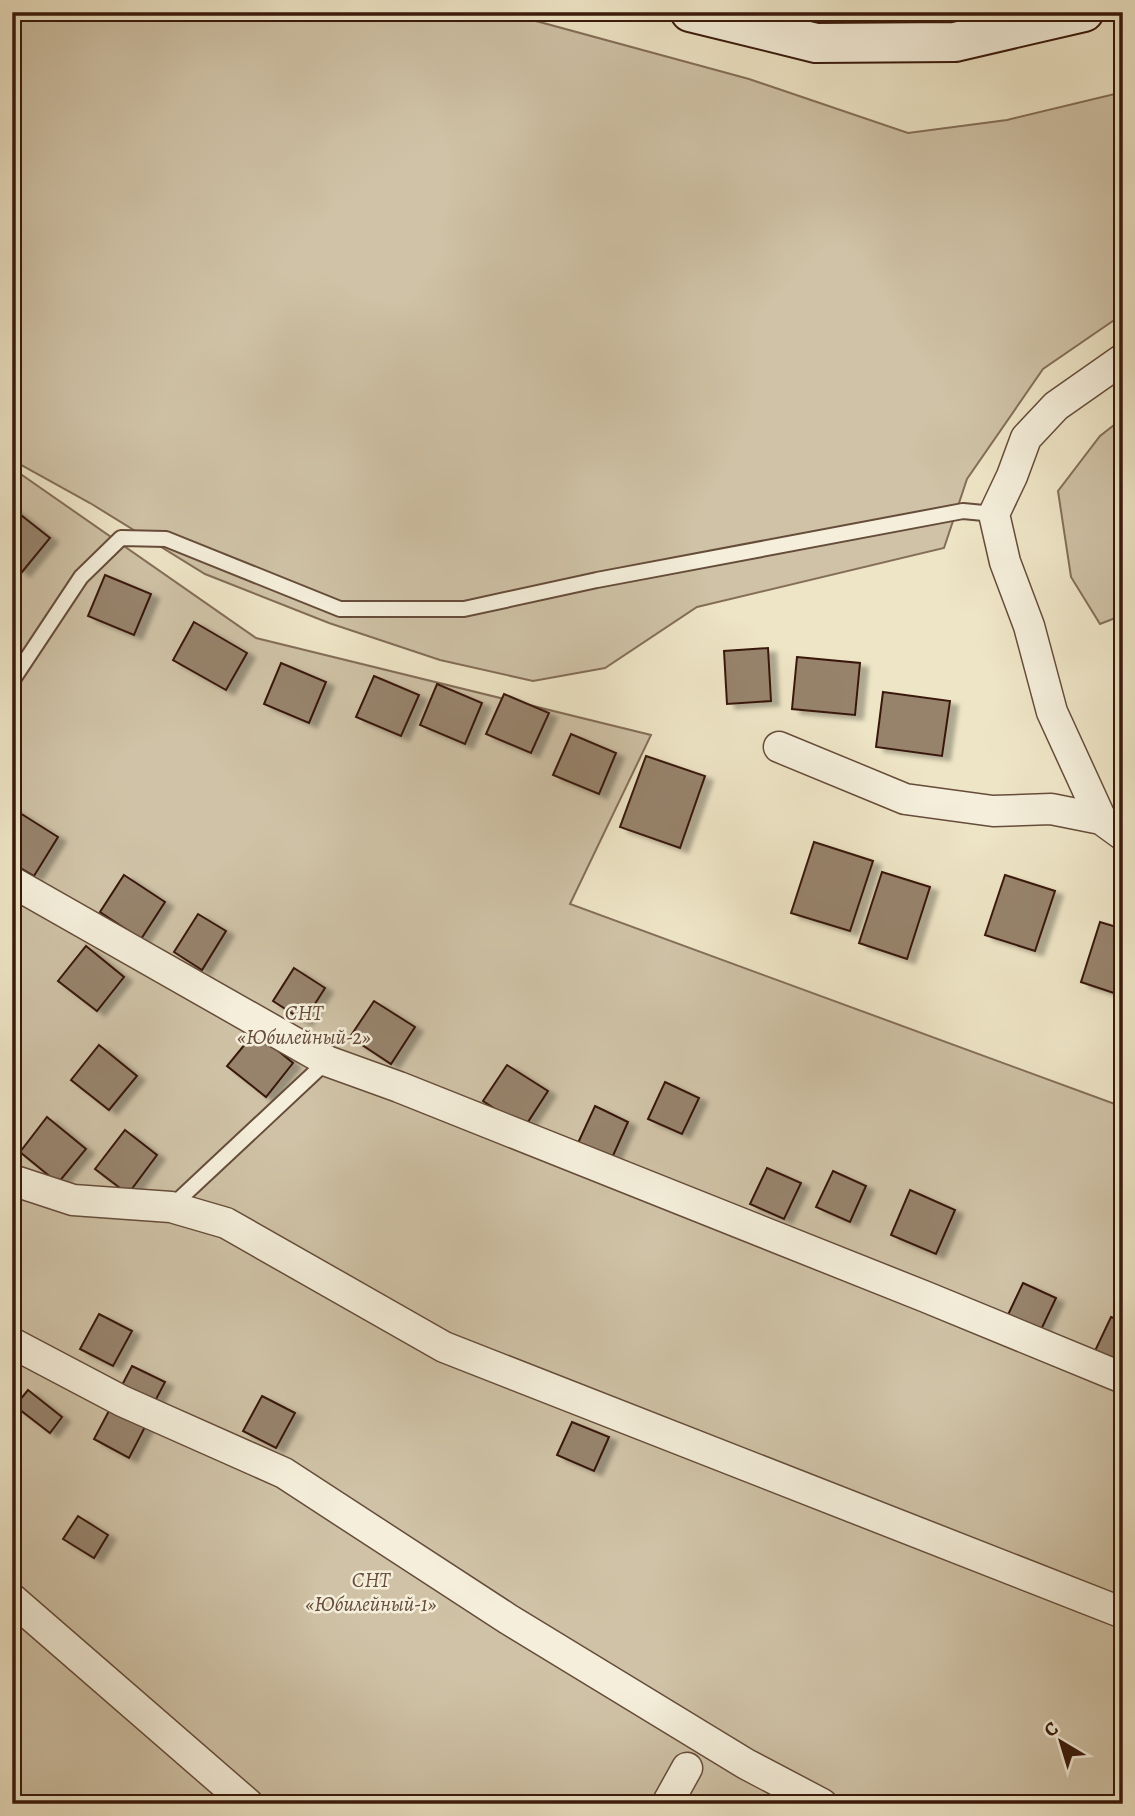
<svg xmlns="http://www.w3.org/2000/svg" width="1135" height="1816" viewBox="0 0 1135 1816" font-family="Alegreya,serif">
<style>
.green{fill:#cfc2a6;stroke:#846e58;stroke-width:2}
.building{fill:#97836c;stroke:#39190b;stroke-width:2;filter:url(#shadow)}
.lines{fill:none;stroke-linecap:round;stroke-linejoin:round}
.lane-casing{stroke:#664c3a;stroke-width:18}
.street-casing{stroke:#664c3a;stroke-width:33}
.secondary-casing{stroke:#39190b;stroke-width:42}
.lane{stroke:#f4eeda;stroke-width:14}
.street{stroke:#f4eeda;stroke-width:30}
.secondary{stroke:#f4eeda;stroke-width:38}
.labels{text-anchor:middle;stroke-width:5;stroke-linejoin:round;paint-order:stroke}
.park-label{font-size:21px;font-style:italic;fill:#664c3a;stroke:#f4eeda}
</style>
<defs>
<filter id="shadow"><feDropShadow dx="8" dy="4.5" stdDeviation="2" flood-color="#0004"/></filter>
</defs>
<rect width="100%" height="100%" fill="#eee5c6"/>
<filter id="stains"><feTurbulence type="fractalNoise" baseFrequency=".00286" numOctaves="4"/><feColorMatrix values="0 0 0 0 .2 0 0 0 0 .09 0 0 0 0 .02 0 0 0 .5 -.17"/></filter>
<radialGradient id="worn" r=".72"><stop offset=".6" stop-color="#630" stop-opacity="0"/><stop offset="1" stop-color="#630" stop-opacity=".3"/></radialGradient>
<g class="green">
<path d="M12,12H503L749,79L908,133L1007,120L1123,92V314L1043,369L967,479L944,548L697,607L605,668L533,681L440,660L329,623L205,574L90,503L12,460Z"/>
<path d="M1123,418V615L1100,624L1071,577L1058,491L1100,436Z"/>
<path d="M12,468L256,638L651,735L570,904L1123,1107V1804H12Z"/>
</g>
<g class="building">
<path d="M12,508L50,538L22,572L12,564Z"/>
<path d="M105,575L151,594L134,635L88,616Z"/>
<path d="M194,622L247,653L226,690L173,660Z"/>
<path d="M768,648L771,701L727,704L724,651Z"/>
<path d="M797,657L860,663L855,715L792,709Z"/>
<path d="M281,663L326,682L309,723L264,704Z"/>
<path d="M374,676L419,695L401,736L356,717Z"/>
<path d="M437,684L482,703L465,744L420,725Z"/>
<path d="M883,692L950,701L942,756L876,747Z"/>
<path d="M504,694L549,713L531,753L486,734Z"/>
<path d="M571,734L616,753L599,794L553,775Z"/>
<path d="M646,756L705,776L680,848L620,827Z"/>
<path d="M12,808L58,837L34,876L12,863Z"/>
<path d="M814,842L873,861L850,931L791,913Z"/>
<path d="M882,872L930,887L907,959L859,943Z"/>
<path d="M124,875L165,902L141,939L100,912Z"/>
<path d="M1005,875L1055,891L1035,951L985,935Z"/>
<path d="M198,914L226,931L202,970L174,952Z"/>
<path d="M1100,922L1123,929V996L1081,982Z"/>
<path d="M86,946L124,977L97,1011L58,981Z"/>
<path d="M294,968L325,988L304,1021L273,1001Z"/>
<path d="M374,1001L415,1027L391,1064L350,1037Z"/>
<path d="M255,1032L293,1063L266,1097L227,1066Z"/>
<path d="M99,1045L137,1076L109,1110L71,1080Z"/>
<path d="M507,1065L548,1091L524,1128L483,1101Z"/>
<path d="M665,1082L699,1098L682,1134L648,1119Z"/>
<path d="M595,1106L628,1122L612,1158L578,1143Z"/>
<path d="M47,1117L86,1149L58,1183L20,1152Z"/>
<path d="M125,1130L157,1155L128,1194L95,1169Z"/>
<path d="M767,1168L801,1183L784,1219L750,1204Z"/>
<path d="M833,1171L866,1186L850,1222L816,1207Z"/>
<path d="M910,1190L955,1210L936,1254L891,1235Z"/>
<path d="M1023,1283L1056,1298L1039,1334L1006,1319Z"/>
<path d="M99,1314L132,1331L113,1366L80,1349Z"/>
<path d="M1111,1317L1123,1322V1366L1094,1353Z"/>
<path d="M132,1366L165,1382L153,1405L120,1389Z"/>
<path d="M28,1390L62,1417L50,1433L15,1406Z"/>
<path d="M262,1396L295,1413L276,1448L243,1431Z"/>
<path d="M111,1407L146,1425L129,1458L94,1439Z"/>
<path d="M572,1422L609,1437L594,1471L557,1455Z"/>
<path d="M78,1516L108,1535L94,1558L63,1539Z"/>
</g>
<g class="lines">
<g class="lane-casing">
<g id="lane">
<path d="M12,681L81,577L121,538L166,539L340,609H464L597,580L963,511L994,514"/>
<path d="M172,1206L327,1061"/>
</g>
</g>
<g class="street-casing">
<g id="street">
<path d="M779,747L905,799L993,811L1051,809L1101,819L1123,835"/>
<path d="M1101,819L1052,712L1029,626L1005,562L994,514L1012,476L1026,438L1056,406L1123,359"/>
<path d="M12,882L327,1061L399,1087L926,1297L1123,1378"/>
<path d="M12,1180L73,1200L171,1207L226,1223L444,1347L1123,1613"/>
<path d="M12,1343L122,1401L284,1473L508,1619L746,1764L822,1804"/>
<path d="M12,1599L248,1804"/>
<path d="M667,1804L687,1768"/>
</g>
</g>
<g class="secondary-casing">
<path id="secondary" d="M690,12L816,43L955,42L1084,12"/>
</g>
<use href="#lane" class="lane"/>
<use href="#street" class="street"/>
<use href="#secondary" class="secondary"/>
</g>
<g class="labels">
<g class="park-label">
<text x="304" y="1020">СНТ<tspan x="304" dy="24">«Юбилейный-2»</tspan></text>
<text x="371" y="1587">СНТ<tspan x="371" dy="24">«Юбилейный-1»</tspan></text>
</g>
</g>
<rect width="1135" height="1816" fill="none" stroke="#eee5c6" stroke-width="42"/>
<rect x="14" y="14" width="1107" height="1788" fill="none" stroke="#39190b" stroke-width="3.5"/>
<rect x="21" y="21" width="1093" height="1774" fill="none" stroke="#39190b" stroke-width="2"/>
<g transform="translate(1061 1742) rotate(322)" stroke="#f4eeda" stroke-width="5" paint-order="stroke">
<path d="M0-5L12 26L0 18L-12 26Z" fill="#39190b"/>
<text y="-10" font-size="19" font-weight="bold" text-anchor="middle" fill="#39190b">С</text>
</g>
<rect width="100%" height="100%" filter="url(#stains)"/>
<rect width="100%" height="100%" fill="url(#worn)"/>
</svg>
